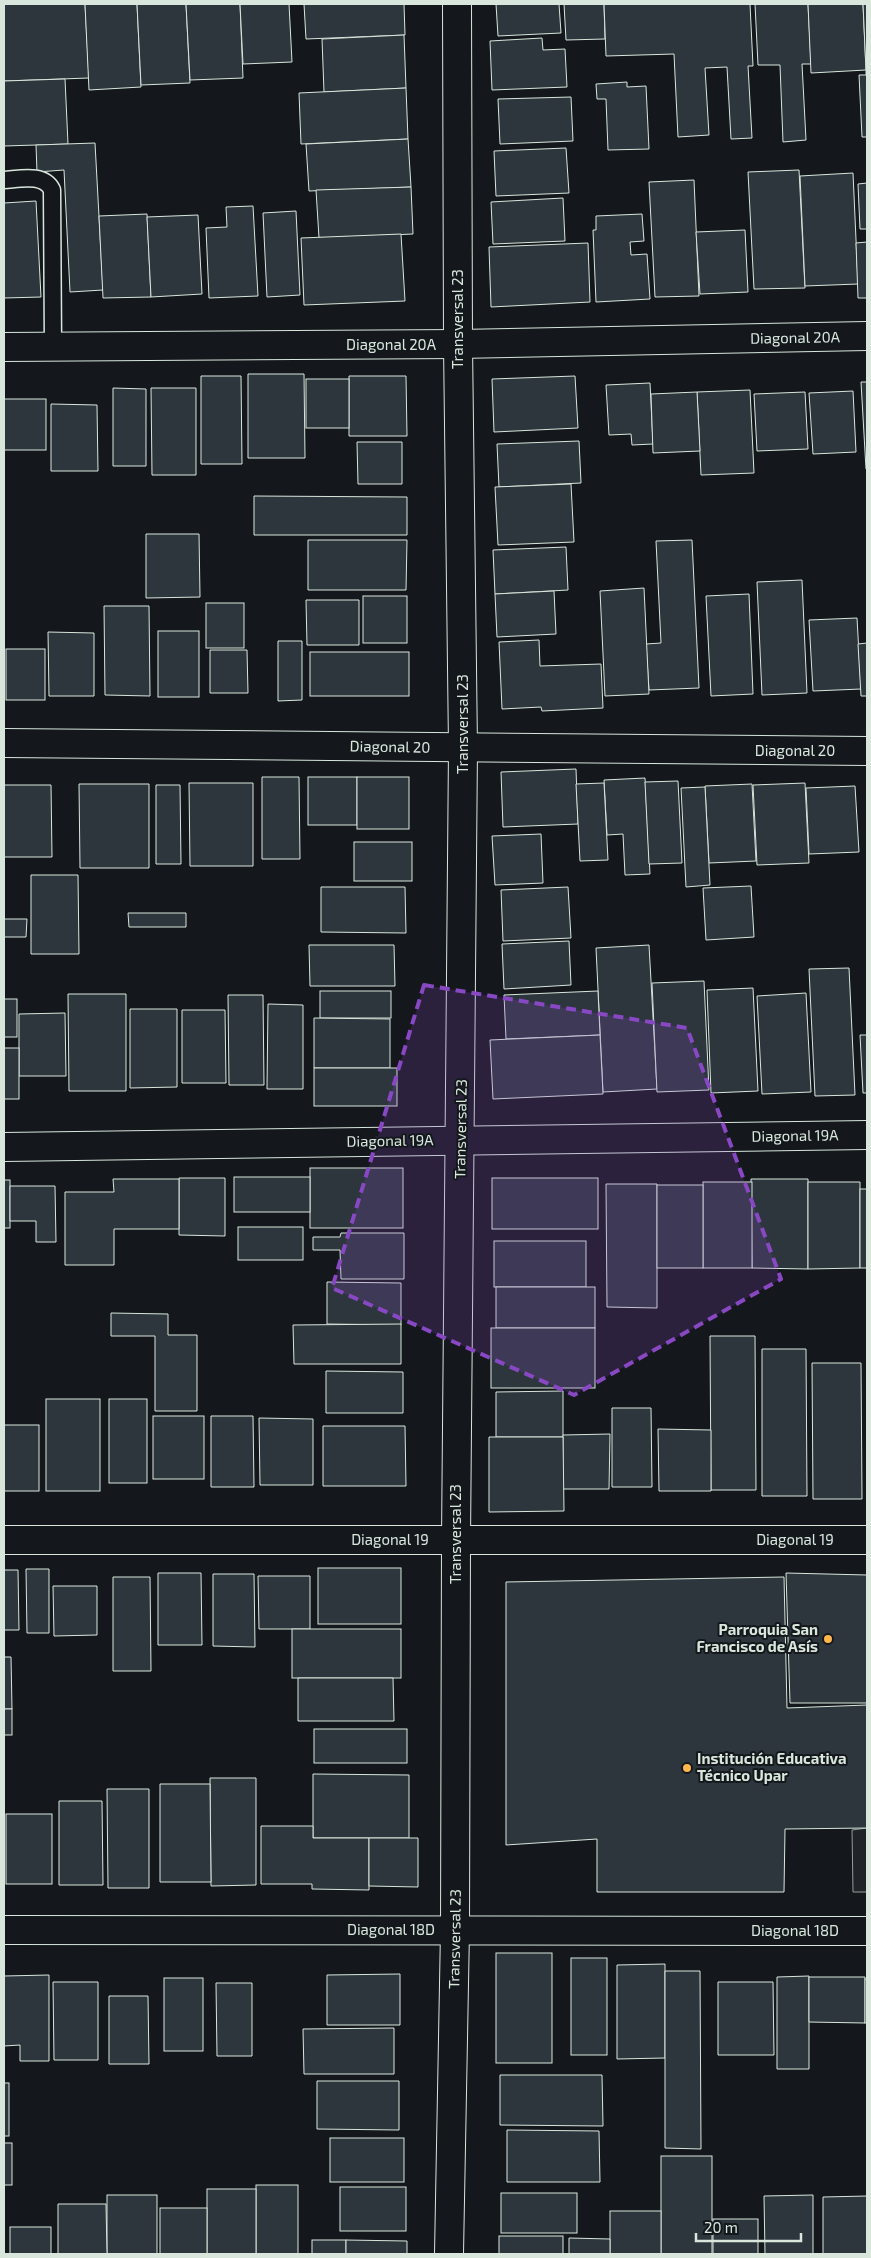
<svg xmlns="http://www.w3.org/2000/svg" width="871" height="2258" viewBox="0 0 871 2258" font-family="'Exo 2',sans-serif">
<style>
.green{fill:#202428;stroke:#939e99}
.building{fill:#2c363c;stroke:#d8e6dc}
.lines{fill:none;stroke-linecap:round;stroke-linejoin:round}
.lane-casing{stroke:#d8e6dc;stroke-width:19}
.street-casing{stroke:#d8e6dc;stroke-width:30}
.secondary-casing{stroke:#d8e6dc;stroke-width:30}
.lane{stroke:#14181c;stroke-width:16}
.street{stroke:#14181c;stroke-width:28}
.secondary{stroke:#14181c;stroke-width:28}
.marked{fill:#8948c3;fill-opacity:0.2;stroke:#8948c3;stroke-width:4;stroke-dasharray:10 6;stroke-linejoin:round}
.poi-dot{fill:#ffb74d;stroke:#14181c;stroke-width:2}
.labels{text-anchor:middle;stroke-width:4;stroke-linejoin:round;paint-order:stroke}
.street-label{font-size:15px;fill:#d8e6dc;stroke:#14181c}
.poi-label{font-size:15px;font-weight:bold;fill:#d8e6dc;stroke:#14181c;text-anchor:end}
</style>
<rect width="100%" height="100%" fill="#14181c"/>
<path class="green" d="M867,1828V1892H853L852,1830Z"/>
<g class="building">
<path d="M4,4H85L89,78L4,81Z"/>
<path d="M85,4H137L141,87L89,90Z"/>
<path d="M137,4H186L190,83L141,85Z"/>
<path d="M186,4H240L243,78L190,80Z"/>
<path d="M240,4H289L292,62L243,64Z"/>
<path d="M304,4H404L405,35L306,39Z"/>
<path d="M496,4H559L561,33L498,36Z"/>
<path d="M564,4H604L605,39L566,40Z"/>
<path d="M604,4H750L753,66H748L752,138L731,139L727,67L705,68L709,135L678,137L674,54L606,56Z"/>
<path d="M755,4H808L811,64H802L806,140L783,142L780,65H758Z"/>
<path d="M808,4H863L866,70L811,73Z"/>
<path d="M863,4H867V137H862L859,75H866V70Z"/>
<path d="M404,35L406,88L324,92L322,39Z"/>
<path d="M542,38L543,50L565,49L567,87L492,90L490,41Z"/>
<path d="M65,79L68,144L4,146V81Z"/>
<path d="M627,82V87L646,86L649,149L608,150L606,99H597L596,84Z"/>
<path d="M406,88L408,139L301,144L299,93Z"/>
<path d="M571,97L573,141L500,144L498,99Z"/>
<path d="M408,139L411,187L309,191L306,144Z"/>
<path d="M95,143L103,290L70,292L64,170L37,172L36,145Z"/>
<path d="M566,148L569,193L496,196L494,151Z"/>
<path d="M799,170L805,288L754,289L748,172Z"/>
<path d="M853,173L858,284L805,286L800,176Z"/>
<path d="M694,180L699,296L655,297L649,182Z"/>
<path d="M867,183V229H860L858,184Z"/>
<path d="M411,187L413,234L319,238L316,190Z"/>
<path d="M563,198L565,241L493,244L491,202Z"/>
<path d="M36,201L41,297L4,298V203Z"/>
<path d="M253,206L258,296L209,298L206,228L227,227L226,207Z"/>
<path d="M296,211L300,295L267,297L263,213Z"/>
<path d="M147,214L151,297L103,298L99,216Z"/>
<path d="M642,214L644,241L630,242L631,255L647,254L650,299L596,302L593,230H596V216Z"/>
<path d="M198,215L202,294L151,297L147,217Z"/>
<path d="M745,230L748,292L700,294L696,232Z"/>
<path d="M401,234L405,301L304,305L301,238Z"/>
<path d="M867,242V298H858L856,243Z"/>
<path d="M588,243L590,302L491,307L489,247Z"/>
<path d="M248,374H304L305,458H248Z"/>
<path d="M201,376H241L242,464H201Z"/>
<path d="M349,376H406L407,436H349Z"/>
<path d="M575,376L578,428L494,432L492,379Z"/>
<rect x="306" y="379" width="43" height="49"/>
<path d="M861,382H867V469H866Z"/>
<path d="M650,383L653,444L632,445L631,434L609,435L606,385Z"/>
<path d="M113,388L146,389V466H113Z"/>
<path d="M151,388H196V475H152Z"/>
<path d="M750,390L754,473L701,475L697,392Z"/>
<path d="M853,391L856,452L813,454L809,393Z"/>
<path d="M697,392L700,451L653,453L651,394Z"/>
<path d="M805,392L808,449L757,451L754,394Z"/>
<rect x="4" y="399" width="42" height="51"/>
<path d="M51,404L97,405L98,471H51Z"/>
<path d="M579,441L581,483L499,487L497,444Z"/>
<path d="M357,442H402V484H358Z"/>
<path d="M571,484L574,542L498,545L495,487Z"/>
<path d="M254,496L407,497V535H254Z"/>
<path d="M146,534H199L200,597L146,598Z"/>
<path d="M308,540H407L406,590H308Z"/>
<path d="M692,540L699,688L649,690L646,644L661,643L656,541Z"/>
<path d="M566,547L568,590L495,594L493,550Z"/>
<path d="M802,580L807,693L762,695L757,582Z"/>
<path d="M644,588L649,694L605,696L600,591Z"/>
<path d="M554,591L556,634L497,637L495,594Z"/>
<path d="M749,594L753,694L711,696L706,596Z"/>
<rect x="363" y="596" width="44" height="47"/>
<path d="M306,600H359V645H307Z"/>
<rect x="206" y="603" width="38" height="45"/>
<path d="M104,606H149L150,696L105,695Z"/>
<path d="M857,618L861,689L813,691L809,620Z"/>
<rect x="158" y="631" width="41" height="66"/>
<path d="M48,632L94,633V696H49Z"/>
<path d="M539,640L540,666L601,664L603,708L542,711L541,707L502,709L499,642Z"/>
<path d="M278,641H302V700L278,701Z"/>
<path d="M867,643V696H861L858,644Z"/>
<rect x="6" y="649" width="39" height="51"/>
<path d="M210,650H247L248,693H210Z"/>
<rect x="310" y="652" width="99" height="44"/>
<path d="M576,769L578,824L503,827L501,772Z"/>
<path d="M262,777H299L300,859H262Z"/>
<rect x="308" y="777" width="49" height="48"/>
<rect x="357" y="777" width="52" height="52"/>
<path d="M645,778L650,874L625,875L623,834L607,835L604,780Z"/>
<path d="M678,781L682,863L649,864L645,782Z"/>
<path d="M189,783H253V866H190Z"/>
<path d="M604,783L608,860L580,861L576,784Z"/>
<path d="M805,783L809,863L757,865L753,785Z"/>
<path d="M79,784H149V868H80Z"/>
<path d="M752,784L756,861L709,863L705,786Z"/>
<path d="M4,785H51L52,857H4Z"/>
<path d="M156,785H180L181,864H156Z"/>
<path d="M855,786L859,852L809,854L806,788Z"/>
<path d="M705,787L710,885L686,887L681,788Z"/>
<path d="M541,834L543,883L495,885L492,836Z"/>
<rect x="354" y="842" width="58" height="39"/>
<path d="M31,875H78L79,954H31Z"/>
<path d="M751,886L754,937L706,940L703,888Z"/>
<path d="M321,887H405L406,933L321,932Z"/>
<path d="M568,887L571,938L503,941L501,890Z"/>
<path d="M128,913H186V927H129Z"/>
<path d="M4,919H27L26,937H4Z"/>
<path d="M569,941L571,985L504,989L502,944Z"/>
<path d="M309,945H394L395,986H310Z"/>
<path d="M649,945L657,1089L603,1092L596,948Z"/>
<path d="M849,968L855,1095L815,1096L809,969Z"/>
<path d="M704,981L709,1090L657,1092L652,983Z"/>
<path d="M753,988L758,1091L711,1093L707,990Z"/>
<rect x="320" y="991" width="71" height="27"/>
<path d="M598,991L600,1035L506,1039L504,995Z"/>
<path d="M806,993L811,1092L762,1094L757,996Z"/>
<path d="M68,994H126V1091H69Z"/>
<path d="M228,995H263L264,1085H229Z"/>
<rect x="4" y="999" width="13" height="38"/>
<path d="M268,1004L303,1005V1089H267Z"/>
<path d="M130,1009H177V1087L130,1088Z"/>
<path d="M182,1010H225L226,1083H182Z"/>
<path d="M65,1013L66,1076H19V1014Z"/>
<path d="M314,1018L390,1019V1068H314Z"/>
<path d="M600,1035L603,1094L493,1099L490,1040Z"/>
<path d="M860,1035H867V1093H863Z"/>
<rect x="4" y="1048" width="15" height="51"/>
<rect x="314" y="1068" width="83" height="38"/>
<rect x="310" y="1168" width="93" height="60"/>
<rect x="234" y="1177" width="76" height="35"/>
<path d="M179,1178H225V1236L179,1235Z"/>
<rect x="492" y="1178" width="106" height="51"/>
<path d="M113,1179H179V1229H114V1265H65V1192H114Z"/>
<path d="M751,1179H808V1269L752,1268Z"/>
<rect x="4" y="1180" width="6" height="48"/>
<rect x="703" y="1182" width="49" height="86"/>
<path d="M808,1182H860V1268L808,1269Z"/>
<path d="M606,1184H657V1308L607,1307Z"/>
<rect x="657" y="1185" width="46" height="83"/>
<path d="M10,1186H55L56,1242H36V1221H10Z"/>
<rect x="860" y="1189" width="7" height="79"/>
<rect x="238" y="1227" width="65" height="33"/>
<path d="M341,1233H404V1279H341L340,1250H313V1237H340Z"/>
<rect x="494" y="1241" width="92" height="46"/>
<path d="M327,1282L401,1283V1325L327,1324Z"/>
<rect x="496" y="1287" width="99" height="41"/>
<path d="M111,1313L168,1314V1335H197V1411H155V1336H111Z"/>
<path d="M401,1324V1364H294L293,1325Z"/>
<rect x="491" y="1328" width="104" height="60"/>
<path d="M710,1336H755L756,1490H711Z"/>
<path d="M762,1349H806L807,1496H762Z"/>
<path d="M812,1363H861L862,1499H813Z"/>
<path d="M326,1371L403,1372V1413H326Z"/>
<path d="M563,1391V1437H496V1392Z"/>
<rect x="46" y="1399" width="54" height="92"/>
<rect x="109" y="1399" width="38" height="84"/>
<path d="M612,1408H651L652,1487H612Z"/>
<rect x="153" y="1416" width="51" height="63"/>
<path d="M211,1416H253L254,1487H211Z"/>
<path d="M259,1418L313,1419V1485H260Z"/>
<rect x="4" y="1425" width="35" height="66"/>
<path d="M323,1426H405L406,1486H323Z"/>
<path d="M658,1429L711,1430V1491H659Z"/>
<path d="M610,1434L609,1489H563V1435Z"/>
<path d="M489,1437H563L564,1511L489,1512Z"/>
<rect x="318" y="1568" width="83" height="56"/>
<path d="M26,1569H49V1633H27Z"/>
<path d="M4,1570H18L19,1630H4Z"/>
<path d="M158,1573H201L202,1645H158Z"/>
<path d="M786,1573L867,1575V1703H790Z"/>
<path d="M213,1574H254L255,1647L213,1646Z"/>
<path d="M258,1576H310V1629H259Z"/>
<path d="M113,1577H150L151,1671H113Z"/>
<path d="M784,1577L787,1708L867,1705V1828L785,1829L784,1892H597V1839L506,1845V1582Z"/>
<path d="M53,1586H97V1635L54,1636Z"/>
<rect x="292" y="1629" width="109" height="49"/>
<path d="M4,1657H11L12,1709H4Z"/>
<path d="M298,1678H393L394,1721H298Z"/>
<rect x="4" y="1709" width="8" height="26"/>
<rect x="314" y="1729" width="93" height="34"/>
<path d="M313,1774L409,1775V1838H313Z"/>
<path d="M210,1778H256V1885L211,1886Z"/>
<path d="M160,1784H210L211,1882H160Z"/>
<path d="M107,1789H149V1888H108Z"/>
<path d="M59,1801H102L103,1885H59Z"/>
<rect x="6" y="1814" width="46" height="70"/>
<path d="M261,1826H313V1838H369V1890L312,1889V1884H261Z"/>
<path d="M369,1838H418V1887L369,1886Z"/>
<rect x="496" y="1953" width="56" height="110"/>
<rect x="571" y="1958" width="36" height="97"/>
<path d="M665,1964V2058L617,2059V1965Z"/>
<path d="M665,1971H700L701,2149L665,2148Z"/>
<path d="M400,1974V2025H327V1975Z"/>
<path d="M49,1975V2061H20V2045L4,2046V1976Z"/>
<path d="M809,1976V2069H777V1977Z"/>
<path d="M809,1977H865V2023L809,2022Z"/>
<rect x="164" y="1978" width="39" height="73"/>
<rect x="865" y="1979" width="2" height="44"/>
<path d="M53,1982H98V2060H54Z"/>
<path d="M718,1982H773L774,2055H718Z"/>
<path d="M216,1983H252V2056H217Z"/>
<path d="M109,1996H148L149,2064H109Z"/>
<path d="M394,2028V2074H304L303,2029Z"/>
<path d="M500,2075H602L603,2126L500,2125Z"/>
<path d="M317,2081H399V2130L317,2129Z"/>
<rect x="4" y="2083" width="5" height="53"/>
<path d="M507,2130L599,2131L600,2182H507Z"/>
<rect x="330" y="2138" width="74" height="44"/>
<rect x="4" y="2143" width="8" height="42"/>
<rect x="661" y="2156" width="51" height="98"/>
<rect x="256" y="2185" width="42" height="69"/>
<rect x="340" y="2187" width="66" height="44"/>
<rect x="207" y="2189" width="49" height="65"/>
<rect x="501" y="2193" width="76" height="40"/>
<rect x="107" y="2195" width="50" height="59"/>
<path d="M813,2195V2254H765L764,2196Z"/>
<path d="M867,2196V2254H823V2197Z"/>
<path d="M58,2204H106L107,2254H58Z"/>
<rect x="160" y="2208" width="47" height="46"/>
<rect x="610" y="2211" width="51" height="43"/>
<rect x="713" y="2219" width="45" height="35"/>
<rect x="10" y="2227" width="41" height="27"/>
<rect x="499" y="2236" width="64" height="18"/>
<path d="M569,2238L610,2239V2254H569Z"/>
<rect x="312" y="2240" width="34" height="14"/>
<path d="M346,2240L407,2241V2254H346Z"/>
</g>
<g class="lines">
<g class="lane-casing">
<path id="lane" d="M4,180C20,179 44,173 52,190L53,347"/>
</g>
<g class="street-casing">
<g id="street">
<path d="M4,347L458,344L867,336"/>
<path d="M4,743L867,751"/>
<path d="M4,1147L867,1135"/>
<path d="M4,1540H867"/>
<path d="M4,1930L867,1931"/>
</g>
</g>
<g class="secondary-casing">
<path id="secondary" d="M449,2254L455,1930L456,1540L463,748L458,344L457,4"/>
</g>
<use href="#lane" class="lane"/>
<use href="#street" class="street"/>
<use href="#secondary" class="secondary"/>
</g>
<path class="marked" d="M424,985L687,1028L781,1279L574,1395L332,1288Z"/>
<g class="poi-dot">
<circle cx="828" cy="1639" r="5"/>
<circle cx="687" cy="1768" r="5"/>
</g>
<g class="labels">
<g class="street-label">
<text transform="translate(458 319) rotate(-90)" y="5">Transversal 23</text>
<text transform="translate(795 338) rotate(-1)" y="5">Diagonal 20A</text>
<text x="391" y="350">Diagonal 20A</text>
<text transform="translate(463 724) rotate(-90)" y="5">Transversal 23</text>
<text transform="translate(390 747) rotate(1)" y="5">Diagonal 20</text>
<text x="795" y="756">Diagonal 20</text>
<text transform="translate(461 1129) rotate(-89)" y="5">Transversal 23</text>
<text transform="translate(795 1136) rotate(-1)" y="5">Diagonal 19A</text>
<text transform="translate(390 1141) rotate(-1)" y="5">Diagonal 19A</text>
<text transform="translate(456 1534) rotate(-90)" y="5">Transversal 23</text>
<text x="390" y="1545">Diagonal 19</text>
<text x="795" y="1545">Diagonal 19</text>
<text x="391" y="1935">Diagonal 18D</text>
<text x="795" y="1936">Diagonal 18D</text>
<text transform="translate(455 1939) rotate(-89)" y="5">Transversal 23</text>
</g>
<g class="poi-label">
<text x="818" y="1635">Parroquia San<tspan x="818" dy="17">Francisco de Asís</tspan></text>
<text x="697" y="1764" text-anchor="start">Institución Educativa<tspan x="697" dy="17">Técnico Upar</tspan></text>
</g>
</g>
<rect width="871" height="2258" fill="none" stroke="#d8e6dc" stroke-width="10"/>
<path d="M696 2233v8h105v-8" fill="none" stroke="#d8e6dc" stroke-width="2.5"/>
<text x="704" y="2233" font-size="15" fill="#d8e6dc" stroke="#14181c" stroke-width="4" paint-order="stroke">20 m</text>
</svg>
